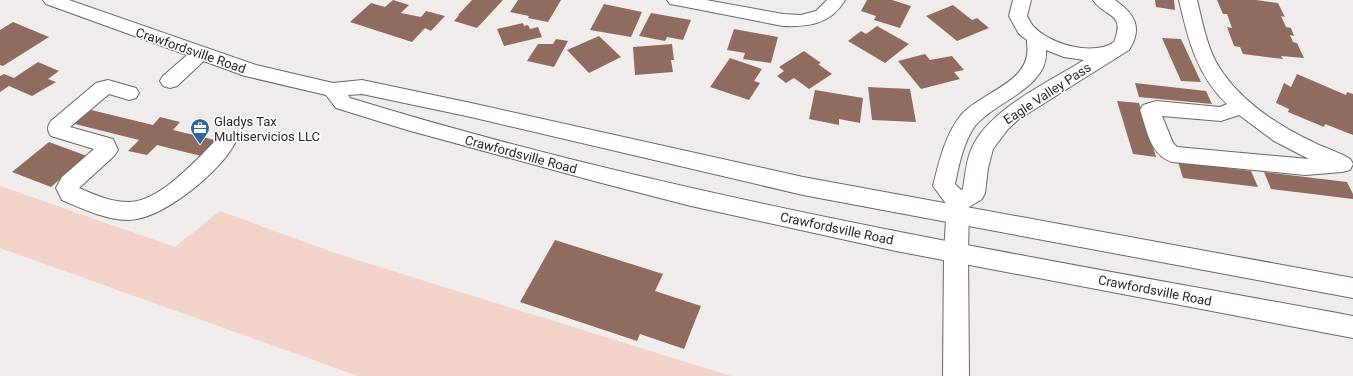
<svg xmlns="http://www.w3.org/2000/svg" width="1353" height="376" viewBox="0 0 1353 376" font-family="Roboto,sans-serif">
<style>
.green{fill:#f1d3ca}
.building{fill:#906c60}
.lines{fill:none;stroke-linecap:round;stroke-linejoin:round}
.minor-casing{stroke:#6a6766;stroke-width:2}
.major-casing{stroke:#6a6766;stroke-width:2}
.minor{fill:#fff;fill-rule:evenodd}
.major{fill:#fff;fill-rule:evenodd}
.labels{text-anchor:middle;stroke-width:3;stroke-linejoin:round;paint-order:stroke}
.street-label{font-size:13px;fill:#292727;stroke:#fff}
.poi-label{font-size:13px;fill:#292727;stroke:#fff;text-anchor:start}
</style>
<rect width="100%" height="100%" fill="#f0eceb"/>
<path class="green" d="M0,186L175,247L220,211L338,254L731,376H358L0,248Z"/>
<g class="building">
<path d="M393,0L409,5L401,13L421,17L426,11L445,16L431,31L425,28L412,42L350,22L371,3L385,7Z"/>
<path d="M472,0H503L477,28L454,21L459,15H458Z"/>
<path d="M518,0H561L548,22L528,18L529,16L510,12Z"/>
<path d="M867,0H892L911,6L900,28L874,20L876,16L861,11Z"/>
<path d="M1155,0H1174L1175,10L1156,7Z"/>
<path d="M1217,0H1256L1278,3L1285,17L1281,16L1286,27L1291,28L1294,36L1290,35L1293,42L1297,43L1304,58L1281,56L1283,59L1243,54L1240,47L1234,46L1227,27L1232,28L1227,14H1223Z"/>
<path d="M604,4L642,12L631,37L590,30Z"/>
<path d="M953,5L972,20L977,18L989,28L957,41L926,16Z"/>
<path d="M651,13L691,20L683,40L667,37L665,41L639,36Z"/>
<path d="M13,22L49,37L3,66L0,65V30Z"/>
<path d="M523,23L524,26L528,25L530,29L538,27L542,37L504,46L497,29Z"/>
<path d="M877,26L909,44L885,63L848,41L861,31L866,34Z"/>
<path d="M734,29L778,37L771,63L743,59L745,53L727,50Z"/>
<path d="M599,36L621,57L589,73L567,50Z"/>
<path d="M1162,38L1181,39L1201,82L1181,81Z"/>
<path d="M556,39L568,41L554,67L527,61L538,44H553Z"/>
<path d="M672,44L674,60H671L673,72L635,75L633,47Z"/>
<path d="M804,51L821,63L818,64L832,74L809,89L794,78L786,83L777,76L784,71L779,67Z"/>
<path d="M925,54L930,60L952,56L964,70L954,72L960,79L921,89L898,61Z"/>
<path d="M730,58L762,69L754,81L760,83L749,100L710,87Z"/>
<path d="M38,62L59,71L48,79L56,82L32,96L9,86L0,92V76L4,74L14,78Z"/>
<path d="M1297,74L1346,95L1347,92L1353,94V135L1325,124L1324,127L1288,112L1289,109L1276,103L1284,83L1291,87Z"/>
<path d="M1135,83L1206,91L1212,104L1139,97Z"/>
<path d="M868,87L910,89L916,122L872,120Z"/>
<path d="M815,90L863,98L860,123L839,119V125L809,119Z"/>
<path d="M1117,101L1139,103L1156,157L1133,154Z"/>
<path d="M87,109L153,125L160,117L180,122L173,130L215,140L201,156L157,145L147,155L128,151L139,140L71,123Z"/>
<path d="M49,142L87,156L51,187L12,172Z"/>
<path d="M1178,162L1251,171L1258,187L1183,178Z"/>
<path d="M1264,172L1347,182L1353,194V199L1271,189Z"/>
<path d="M555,240L663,274L655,291L701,306L684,349L640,334L637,341L520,302Z"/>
</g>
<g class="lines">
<g class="minor-casing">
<g id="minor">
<path d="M667,0H706L783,14L801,15L816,11L827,0H845C831,24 809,27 783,26L676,5L670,4Z"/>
<path d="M1013,0H1031L1027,16C1029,19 1031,24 1033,26C1049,43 1081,52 1103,47C1107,46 1111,44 1114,42C1126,12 1105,18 1093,0H1115C1135,14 1143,28 1129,50L1019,119L1008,129L993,149L988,168L985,193L982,199L969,207L968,252L969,376H943L944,252L947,205L933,186C939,162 945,135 961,115C979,94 1023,84 1027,55C1028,50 1027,44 1027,40L1019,34L1009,16ZM1046,50L1064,57L1084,60C1049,82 987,110 971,150C966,162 965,176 963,189L961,190L955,184C959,165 963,143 975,126C995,101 1049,88 1046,50Z"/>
<path d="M1179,0H1197C1202,20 1206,43 1216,62C1236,98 1276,125 1313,142C1320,146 1346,155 1350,159C1351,160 1352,162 1353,164L1350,170L1342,172L1305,175L1172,162C1150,155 1147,130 1140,110L1143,105L1156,101L1220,107L1227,104C1197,76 1188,39 1179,0ZM1239,115L1274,141L1309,159L1177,147L1173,143L1162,116L1221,121Z"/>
<path d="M201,47L208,49L210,53L208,57L177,86L170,88L163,86L160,81L163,76L194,49Z"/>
<path d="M108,80L136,88L139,93L136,98L129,100L109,94L70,127L113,139L118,150L114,156L79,188C95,195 111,202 129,202C160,202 198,158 218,138L225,135L232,138L235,143C220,172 163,219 129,220C106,220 83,209 62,200L56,188L62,177L94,149L51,136C47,130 47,127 51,121L96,83Z"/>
</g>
</g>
<g class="major-casing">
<path id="major" d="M43,0H69L256,65L333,83L362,80L471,103L803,177L1353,278V298L803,195L471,117L362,94L348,95L350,98C678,199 1017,254 1353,316V338L896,251L691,206L594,181L407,130L336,108L326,95L245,76L46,4Z"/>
</g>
<use href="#minor" class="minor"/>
<use href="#major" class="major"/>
</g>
<defs>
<g id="office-pin" transform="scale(1)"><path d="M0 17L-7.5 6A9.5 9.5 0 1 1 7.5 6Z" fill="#2c689f" stroke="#fff"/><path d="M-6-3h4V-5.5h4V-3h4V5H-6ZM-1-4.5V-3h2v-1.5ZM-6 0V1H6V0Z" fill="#fff"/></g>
</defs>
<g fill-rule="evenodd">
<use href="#office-pin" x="200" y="128"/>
</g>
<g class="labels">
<g class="street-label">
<text transform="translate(191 50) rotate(19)" y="5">Crawfordsville Road</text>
<text transform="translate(1047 93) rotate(-33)" y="5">Eagle Valley Pass</text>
<text transform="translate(521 154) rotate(15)" y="5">Crawfordsville Road</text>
<text transform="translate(837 228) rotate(12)" y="5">Crawfordsville Road</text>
<text transform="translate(1155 290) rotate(11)" y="5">Crawfordsville Road</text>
</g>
<g class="poi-label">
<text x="214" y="126">Gladys Tax<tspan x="214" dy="15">Multiservicios LLC</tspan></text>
</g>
</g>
</svg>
